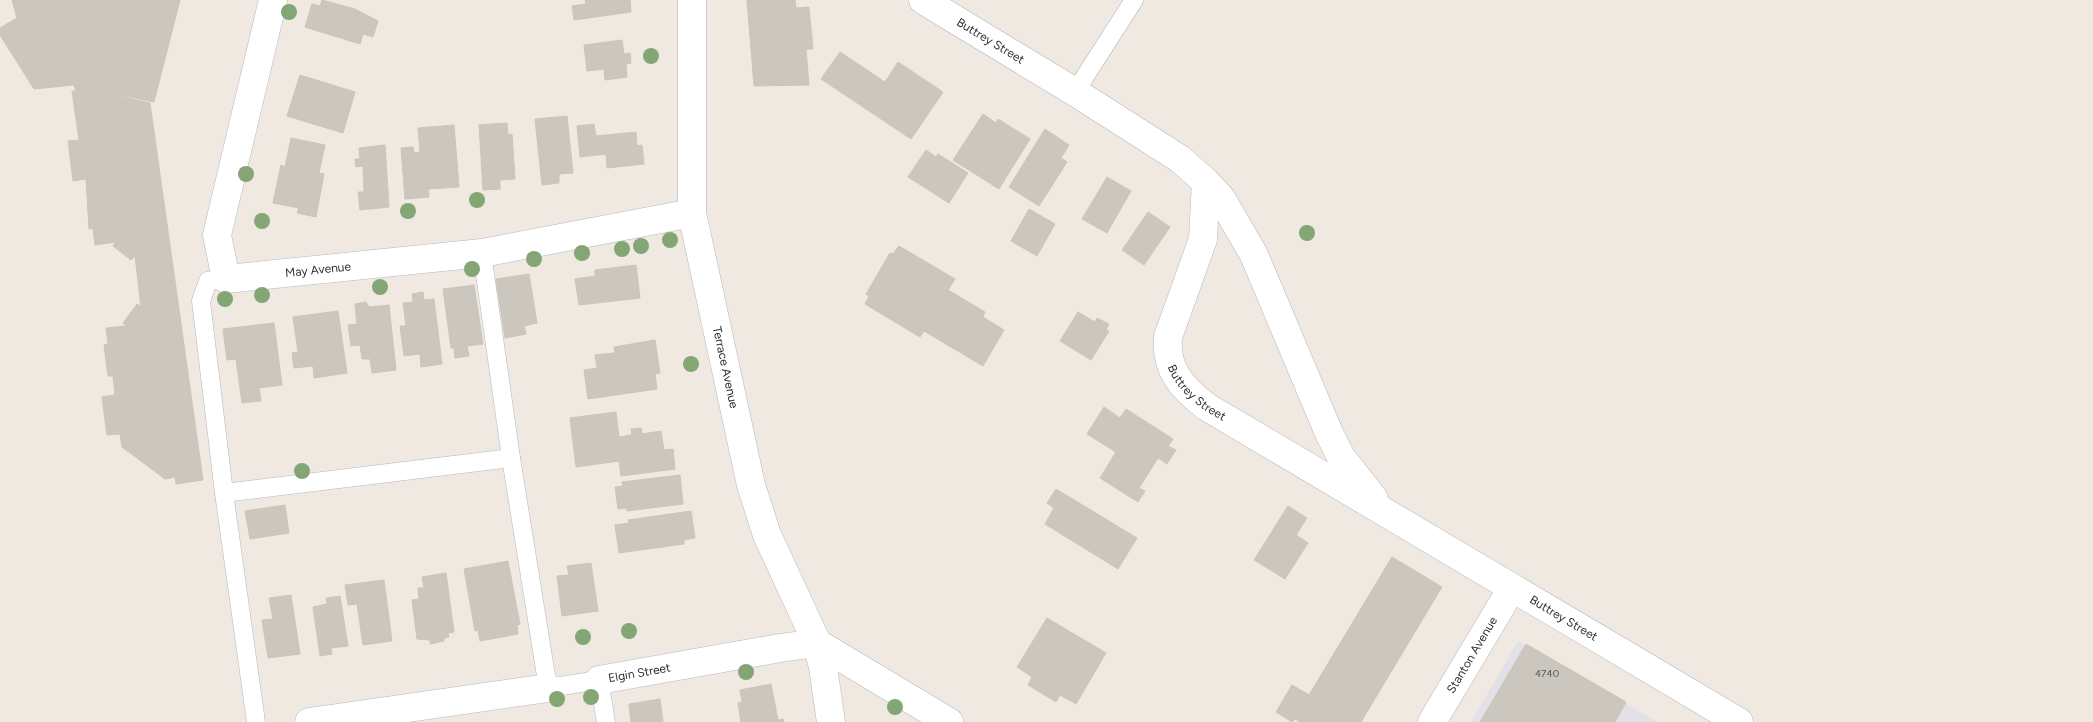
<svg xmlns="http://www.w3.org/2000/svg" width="2093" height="722" viewBox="0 0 2093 722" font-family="Figtree,sans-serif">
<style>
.industrial{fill:#e3e1e8}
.building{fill:#cbc7bf;stroke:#cbc5ba}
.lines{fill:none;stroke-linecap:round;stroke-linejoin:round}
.lane-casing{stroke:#b4b7c1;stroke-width:19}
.street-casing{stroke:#b4b7c1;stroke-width:29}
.lane{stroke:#fff;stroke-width:18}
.street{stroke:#fff;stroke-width:28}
.tree{fill:#84a574}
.labels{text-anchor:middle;stroke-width:4;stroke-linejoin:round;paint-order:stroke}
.number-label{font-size:10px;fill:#555452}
.street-label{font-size:12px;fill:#2e2e2e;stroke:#fff}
</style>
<rect width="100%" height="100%" fill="#efe9e1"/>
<path class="industrial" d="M1518,641L1658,722H1471Z"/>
<g class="building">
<path d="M12,0H180L154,102L74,85L34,89L0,35V28L17,18Z"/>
<path d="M322,0L355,9L378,21L373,37L363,34L360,44L305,27L312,4L320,6Z"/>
<path d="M585,0H630L631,12L574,20L572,6L586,4Z"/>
<path d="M747,0H795L796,8L809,7L813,49H806L809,85L754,86Z"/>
<path d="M622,40L624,54L630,53L631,63L626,64L627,77L605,80L604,69L587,71L584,45Z"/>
<path d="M840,52L885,82L898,62L943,92L911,139L821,79Z"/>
<path d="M300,75L355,92L343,133L287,116Z"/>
<path d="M74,85L150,103L203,480L176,484L175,477L165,479L122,447L120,434L107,435L102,397L115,395L113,376H108L104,345L108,344L106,328L126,326L123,323L137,304L141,307L135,256L131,260L113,246L115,242L95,245L93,228L89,229L86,179L73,181L68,141L79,140L72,91H76Z"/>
<path d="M983,114L996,123L998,119L1030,139L999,189L953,160Z"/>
<path d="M567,116L573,173L559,174V183L542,185L535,119Z"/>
<path d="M507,123L508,135L512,134L515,179L500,180V189L483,190L479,125Z"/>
<path d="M594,124L596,136L636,132L637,146L642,145L644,164L607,168L606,154L580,157L577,126Z"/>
<path d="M454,125L459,187L428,189L429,197L405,199L401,148L413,147L414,153L420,152L418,128Z"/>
<path d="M1045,129L1069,145L1061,158L1067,162L1039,206L1009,187Z"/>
<path d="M291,138L325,145L319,173L324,174L316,217L297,213L299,208L273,203L281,165L285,167Z"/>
<path d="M385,145L389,207L360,210L358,192H364L363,166L356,167L355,159H360L359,148Z"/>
<path d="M926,150L936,157L938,154L968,173L949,203L908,177Z"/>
<path d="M1107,177L1131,191L1107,233L1082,219Z"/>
<path d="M1029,209L1055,224L1037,256L1011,241Z"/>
<path d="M1148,212L1170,227L1144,265L1122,250Z"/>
<path d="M899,246L955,279L948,290L985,312L983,317L1004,330L983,366L924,331L920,337L865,304L869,296L866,294L890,253L893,254Z"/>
<path d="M636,265L640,298L579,305L575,279L595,276V270Z"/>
<path d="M529,274L537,323L524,326L526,334L505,338L496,279Z"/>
<path d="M474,285L483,344L467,346L469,356L455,358L454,348H451L443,289Z"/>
<path d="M423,292L424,300L434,299L442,364L421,367L420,354L404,356L400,326H406L403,303L413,302L412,294Z"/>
<path d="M366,302L369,307L389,305L396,370L372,373L370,359H362L360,345L351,346L348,325L357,324L355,304Z"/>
<path d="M338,311L347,373L314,378L313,366L294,368L292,353L298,352L293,317Z"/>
<path d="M1078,312L1095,322L1097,318L1109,324L1106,330L1109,331L1091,360L1060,341Z"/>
<path d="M274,323L282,385L259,388L261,401L242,403L236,359L227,360L223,329Z"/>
<path d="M655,340L660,373L655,374L657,389L588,399L584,370L597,368L595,355L615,353L614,347Z"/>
<path d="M1104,407L1120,418L1126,409L1173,439L1168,446L1176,450L1167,464L1158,458L1139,488L1145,491L1138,502L1100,478L1116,452L1087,434Z"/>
<path d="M616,412L619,437L632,435L631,429L641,428L642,434L661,431L664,450L673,449L675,469L621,476L619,461L576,467L570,418Z"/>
<path d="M680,475L683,504L627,511L626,508L618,509L615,487L623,486L622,482Z"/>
<path d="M1056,489L1137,538L1118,569L1045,524L1054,508L1047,503Z"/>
<path d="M285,505L289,533L250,539L245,511Z"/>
<path d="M1288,506L1307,518L1296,535L1308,543L1285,579L1254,560Z"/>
<path d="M691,511L695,538L684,540V544L619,553L615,525L629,523L628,520Z"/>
<path d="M1392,557L1442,587L1361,722H1300L1295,719L1292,722L1276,712L1292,685L1309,695Z"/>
<path d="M508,561L520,624L517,625L518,634L480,641L478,630L475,631L464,569Z"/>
<path d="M591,563L598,611L562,616L557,576L569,575L567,566Z"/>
<path d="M446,573L454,632L448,633L449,637L444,638V641L430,644V640L417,639L412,600L419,599L418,588H424L422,577Z"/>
<path d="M384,580L392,641L363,645L357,604L348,605L345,585Z"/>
<path d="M291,595L300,654L268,658L262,620L273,619L269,598Z"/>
<path d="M340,596L348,646L331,648L332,654L320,656L313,607L327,604L326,598Z"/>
<path d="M1047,618L1106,653L1076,704L1060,695L1056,702L1028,685L1032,677L1017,667Z"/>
<path d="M1526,644L1626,702L1615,722H1480Z"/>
<path d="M771,684L778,720L783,719L784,722H741L738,703L742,702L740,690Z"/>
<path d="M660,699L663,722H631L629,704Z"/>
</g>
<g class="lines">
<g class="lane-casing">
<g id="lane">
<path d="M1075,92L1134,0"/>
<path d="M482,253L511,458L548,688L599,680L606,722"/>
<path d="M226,279L208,281L201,301L224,493L256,722"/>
<path d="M224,493L511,458"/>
</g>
</g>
<g class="street-casing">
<g id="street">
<path id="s1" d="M273,0L217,235L226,279L482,253L692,213"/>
<path id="s2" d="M692,0V213L751,485L767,535L817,643L823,667L831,722"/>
<path id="s3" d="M923,0L1075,92L1180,159L1206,182L1221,198L1254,255L1329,433L1341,457L1374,499"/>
<path id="s4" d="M1206,182L1203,239L1168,337C1165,370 1183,389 1207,407L1739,722"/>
<path id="s5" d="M599,680L780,648L817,643L949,722"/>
<path d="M309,722L548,688"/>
<path id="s6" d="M1432,722L1512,588"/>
</g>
</g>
<use href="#lane" class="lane"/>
<use href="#street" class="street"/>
</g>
<g class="tree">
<circle cx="289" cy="12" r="8"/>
<circle cx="651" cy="56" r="8"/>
<circle cx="246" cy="174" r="8"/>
<circle cx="477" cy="200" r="8"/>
<circle cx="408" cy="211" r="8"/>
<circle cx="262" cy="221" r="8"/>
<circle cx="1307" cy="233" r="8"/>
<circle cx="670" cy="240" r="8"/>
<circle cx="641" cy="246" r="8"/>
<circle cx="622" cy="249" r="8"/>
<circle cx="582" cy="253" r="8"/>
<circle cx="534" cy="259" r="8"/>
<circle cx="472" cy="269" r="8"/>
<circle cx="380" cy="287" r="8"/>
<circle cx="262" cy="295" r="8"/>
<circle cx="225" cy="299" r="8"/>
<circle cx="691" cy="364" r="8"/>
<circle cx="302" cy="471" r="8"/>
<circle cx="629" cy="631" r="8"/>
<circle cx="583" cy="637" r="8"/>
<circle cx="746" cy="672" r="8"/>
<circle cx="591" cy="697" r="8"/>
<circle cx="557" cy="699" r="8"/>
<circle cx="895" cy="707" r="8"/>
</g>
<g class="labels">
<g class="number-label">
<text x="1547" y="677">4740</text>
</g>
<g class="street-label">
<text dy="4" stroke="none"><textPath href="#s3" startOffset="79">Buttrey Street</textPath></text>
<text dy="4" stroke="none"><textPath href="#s1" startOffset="379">May Avenue</textPath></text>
<text dy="4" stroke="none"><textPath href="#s2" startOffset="371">Terrace Avenue</textPath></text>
<text dy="4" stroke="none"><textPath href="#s4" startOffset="228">Buttrey Street</textPath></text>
<text dy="4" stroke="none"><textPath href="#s4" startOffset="660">Buttrey Street</textPath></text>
<text dy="4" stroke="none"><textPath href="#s6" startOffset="78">Stanton Avenue</textPath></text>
<text dy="4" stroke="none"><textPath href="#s5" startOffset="41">Elgin Street</textPath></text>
</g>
</g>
</svg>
